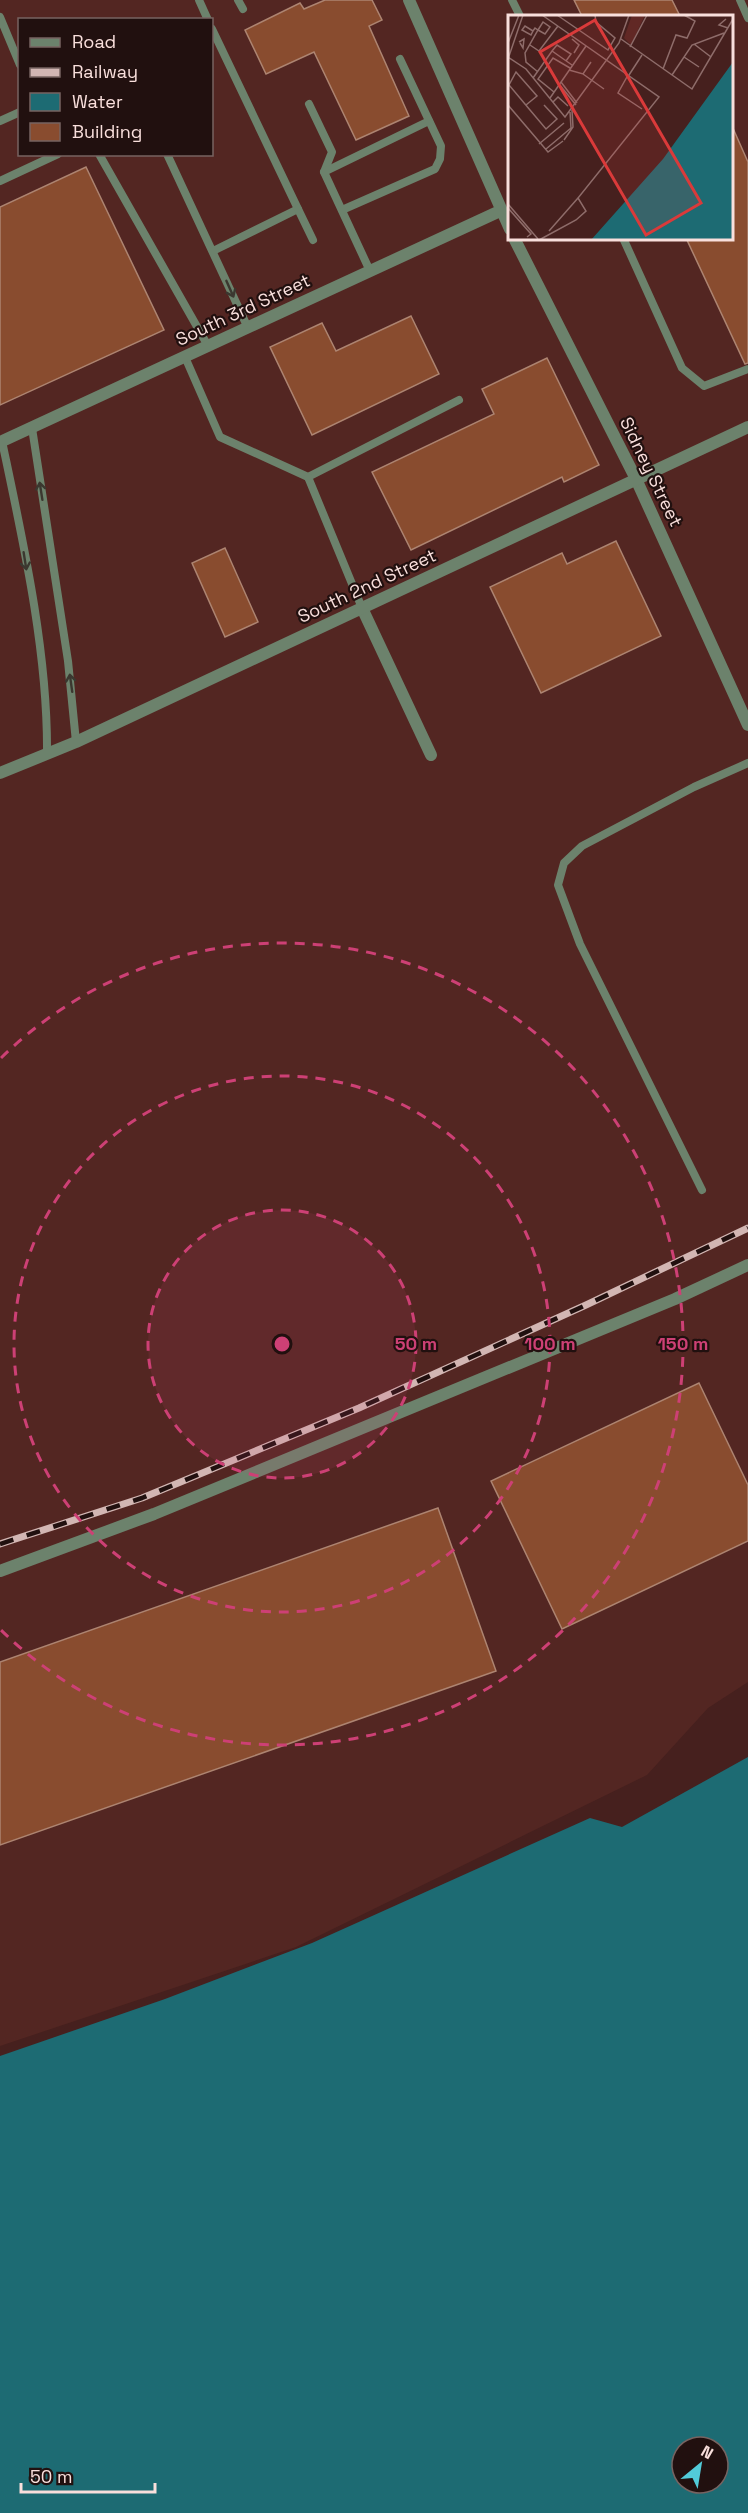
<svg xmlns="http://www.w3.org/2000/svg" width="748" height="2513" viewBox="0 0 748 2513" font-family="'Space Grotesk',sans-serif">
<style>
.built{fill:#532622;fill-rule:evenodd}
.water{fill:#1d6b73;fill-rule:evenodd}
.building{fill:#894c2f;stroke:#ad8471;stroke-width:1.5}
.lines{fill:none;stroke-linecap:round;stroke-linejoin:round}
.lane{stroke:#6c826c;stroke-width:8}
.street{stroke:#6c826c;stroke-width:12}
.rail-casing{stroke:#d2b6b3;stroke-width:7}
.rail{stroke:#21100f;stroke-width:4.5;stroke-dasharray:14;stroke-linecap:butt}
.oneway{stroke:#3b3830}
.ring{fill:none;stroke:#cd4075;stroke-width:3;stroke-dasharray:10 8}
.labels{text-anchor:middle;stroke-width:4.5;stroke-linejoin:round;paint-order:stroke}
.street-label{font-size:18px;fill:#f9dfdc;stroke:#21100f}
.inset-road{fill:none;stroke:#8e6c6a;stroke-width:1.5}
.view{fill:#da3a3a;fill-opacity:0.15;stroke:#da3a3a;stroke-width:3}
.inset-edge{fill:none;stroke:#f9dfdc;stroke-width:3}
.centre{fill:#cd4075;stroke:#21100f;stroke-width:3}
.ring-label{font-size:18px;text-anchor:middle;font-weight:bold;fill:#cd4075;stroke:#21100f;stroke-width:4.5;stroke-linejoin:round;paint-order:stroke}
</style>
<rect width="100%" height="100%" fill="#46201e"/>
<path class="built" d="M0,0H748V1682L708,1708L647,1775L296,1947L0,2046ZM510,16H732V238H510ZM20,20H212V154H20Z"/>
<path class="water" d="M748,1757V2513H0V2056L165,1999L312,1943L590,1818L622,1827ZM682,2447H718V2483H682Z"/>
<g class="building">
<path d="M325,0H372L382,20L369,26L409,116L356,140L314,52L266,74L245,30L300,3L304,9Z"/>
<path d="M574,0H672L680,16H582Z"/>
<path d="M732,126L748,162V363L745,364L686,238H732Z"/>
<path d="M86,167L164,330L0,405V207Z"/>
<path d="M411,316L439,374L312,435L270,347L322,323L336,351Z"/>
<path d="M547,358L599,465L564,482L562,477L411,550L372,472L494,414L482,389Z"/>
<path d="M616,541L661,636L541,693L490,587L562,553L567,564Z"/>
<path d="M225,548L258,622L225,637L192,563Z"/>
<path d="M699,1383L748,1485V1541L562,1629L491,1481Z"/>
<path d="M438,1508L496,1671L0,1845V1662Z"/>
</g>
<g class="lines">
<g class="lane">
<path d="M199,0L208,20"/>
<path d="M238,0L243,9"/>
<path d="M512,0L520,16"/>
<path d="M740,0L748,18"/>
<path d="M0,17L20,65"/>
<path d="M212,29L298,209L213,251"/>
<path d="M309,104L332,152L324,172L370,271"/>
<path d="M0,121L20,112"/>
<path d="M99,154L208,346"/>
<path d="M167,154L248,328"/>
<path d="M324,172L429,121"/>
<path d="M0,181L58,154"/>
<path d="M298,209L313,240"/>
<path d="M342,210L435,169L440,159L441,146L400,59"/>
<path d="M623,238L682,368L704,386L748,369"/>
<path d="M185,357L220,437L308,477L459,400"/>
<path d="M32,428L68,661L76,742"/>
<path d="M2,441C23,541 48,652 47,754"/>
<path d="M308,477L362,608"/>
<path d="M702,1190L580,944L558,885L564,863L582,846L694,787L748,763"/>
</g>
<g class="street">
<path d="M409,0L510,229"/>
<path d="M514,238L636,479L748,725"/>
<path d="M0,442L500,211"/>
<path d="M362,608L431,755"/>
<path d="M0,773L76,742L748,427"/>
<path d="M0,1571L154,1514L675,1299L748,1265"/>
</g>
<g class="rail-casing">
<path id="rail" d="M0,1544L142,1498L359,1408L586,1305L748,1228"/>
</g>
<use href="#rail" class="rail"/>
</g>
<defs><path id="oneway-shaft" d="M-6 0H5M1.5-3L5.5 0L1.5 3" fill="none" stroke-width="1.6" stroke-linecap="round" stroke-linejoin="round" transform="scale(1.5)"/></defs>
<g class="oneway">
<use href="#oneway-shaft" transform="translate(230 289) rotate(66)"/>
<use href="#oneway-shaft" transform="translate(41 491) rotate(-99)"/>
<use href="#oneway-shaft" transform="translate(25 561) rotate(81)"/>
<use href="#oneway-shaft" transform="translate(71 683) rotate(-98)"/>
</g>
<circle cx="282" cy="1344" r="134" fill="#cd4075" fill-opacity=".12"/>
<g class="ring">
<circle cx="282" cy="1344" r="134"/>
<circle cx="282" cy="1344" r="268"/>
<path d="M1 1058A401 401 0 1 1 1 1630"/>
</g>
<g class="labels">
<g class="street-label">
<text transform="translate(243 310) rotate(-25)" y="6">South 3rd Street</text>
<text transform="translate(651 472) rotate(64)" y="6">Sidney Street</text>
<text transform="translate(367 586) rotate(-25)" y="6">South 2nd Street</text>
</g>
</g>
<g transform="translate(508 15)">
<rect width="225" height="225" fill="#46201e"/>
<path d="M124,0H137L123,30L116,23Z" fill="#612825"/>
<path d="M225,47V225H83L155,144Z" fill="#1d6b73"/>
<path class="inset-road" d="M49,0L100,35L107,23L88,7L87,0M218,4L211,10L220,13M25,16L17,11L14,15L23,20L25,16L27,13L30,15L37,19L42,12L35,7L30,15L17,38L18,47L30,57M64,24L71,30L66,38M113,24L184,74L225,4M11,27L16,24L15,33L12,28M0,28L11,0M186,29L203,42M22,30L31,36L50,11M122,32L139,0M44,36L49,30L63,39L58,46M0,42L18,54L57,102L111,28L121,0M176,42L191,52M0,44L15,0M155,54L168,20L179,23L187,6L176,0M61,55L75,59L83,47M75,59L96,74M120,60L110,78L134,94M121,60L134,40M164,60L184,30L216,18M25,63L44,36L64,50M53,67L69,88M51,69L68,90M46,77L30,64L45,43L62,53M42,83L78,31M45,87L50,82L60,91M0,90L40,137L55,126M18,90L29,81L8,57L1,70L22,95L38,114L49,104L36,90M56,125L65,112L64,95M31,129L56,108M38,134L63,113L62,97M0,189L30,224M0,193L23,219L19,222M41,216L70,183M31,225L68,205L78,196L70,183L151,82L34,0"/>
<path class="view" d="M87,5L193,188L138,220L32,37Z"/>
<rect width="225" height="225" class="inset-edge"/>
</g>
<circle cx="282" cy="1344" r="9" class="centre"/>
<g class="ring-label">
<text x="416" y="1350">50 m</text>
<text x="550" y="1350">100 m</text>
<text x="683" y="1350">150 m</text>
</g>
<rect x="18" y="18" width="195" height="138" fill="#21100f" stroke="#776361" stroke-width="1.5"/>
<rect x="30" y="38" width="30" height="9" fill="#6c826c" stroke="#776361" stroke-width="1.5"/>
<text x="72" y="48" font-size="18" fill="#f9dfdc">Road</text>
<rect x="30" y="68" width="30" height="9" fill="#d2b6b3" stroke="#776361" stroke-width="1.5"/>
<text x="72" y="78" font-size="18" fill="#f9dfdc">Railway</text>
<rect x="30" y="93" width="30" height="18" fill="#1d6b73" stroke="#776361" stroke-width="1.5"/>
<text x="72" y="108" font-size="18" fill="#f9dfdc">Water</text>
<rect x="30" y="123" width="30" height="18" fill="#894c2f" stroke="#776361" stroke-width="1.5"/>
<text x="72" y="138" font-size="18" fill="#f9dfdc">Building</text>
<g transform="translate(700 2465) rotate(30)"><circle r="28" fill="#21100f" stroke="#776361" stroke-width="1.5"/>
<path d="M0-4.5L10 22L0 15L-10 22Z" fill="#52cbd9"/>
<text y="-9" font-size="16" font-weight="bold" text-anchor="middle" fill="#f9dfdc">N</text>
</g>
<path d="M21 2483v9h134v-9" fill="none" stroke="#f9dfdc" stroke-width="3"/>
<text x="30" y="2483" font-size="18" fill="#f9dfdc" stroke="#21100f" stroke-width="4.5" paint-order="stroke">50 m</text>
</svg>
